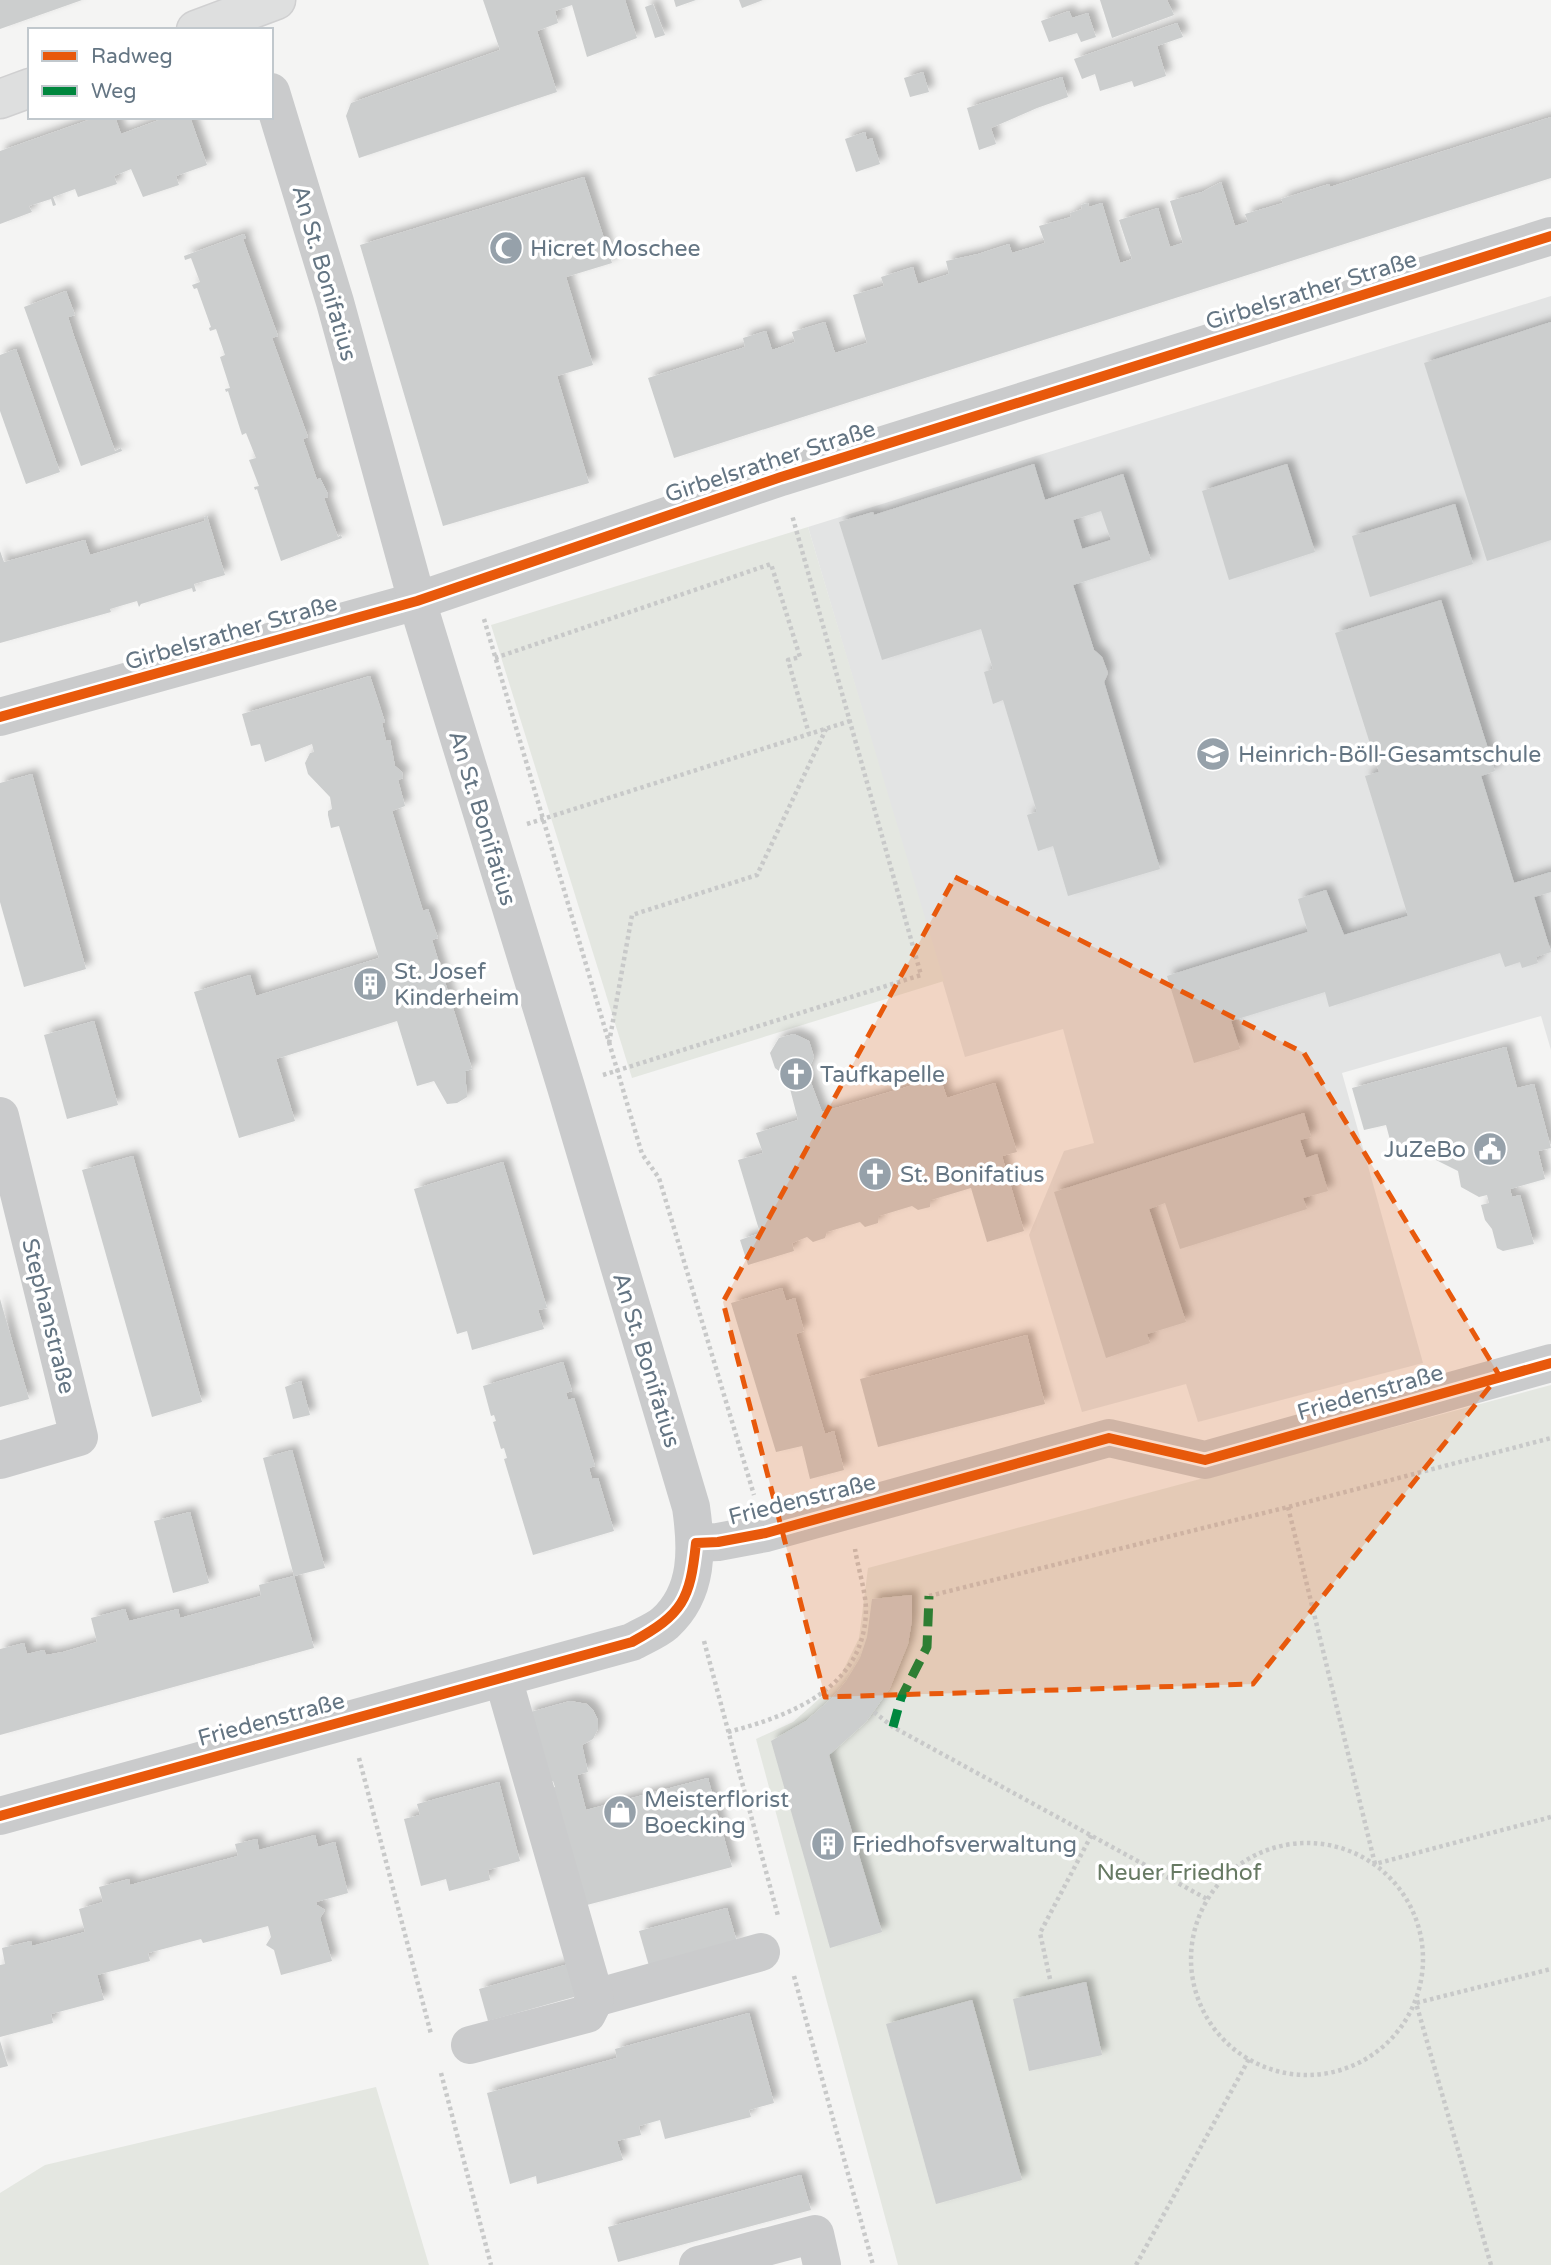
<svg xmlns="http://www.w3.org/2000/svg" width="1551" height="2265" viewBox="0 0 1551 2265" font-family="'Varela Round',sans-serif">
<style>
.built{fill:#e3e4e4}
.green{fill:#e4e7e1}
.building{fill:#cccece;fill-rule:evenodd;filter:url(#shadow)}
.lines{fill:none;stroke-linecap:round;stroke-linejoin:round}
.major-casing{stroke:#d0d0d1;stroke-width:41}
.path{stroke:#c8c9c9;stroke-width:4.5;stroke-dasharray:3.5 3.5;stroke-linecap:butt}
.minor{stroke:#cacbcc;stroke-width:38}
.major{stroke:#dedfdf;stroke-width:38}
.quiet{stroke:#00873e;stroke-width:9;stroke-dasharray:18 9;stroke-linecap:butt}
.cycleway-casing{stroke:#fff;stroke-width:15}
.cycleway{stroke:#e8590c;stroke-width:10}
.marked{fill:#e8590c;fill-opacity:0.2;stroke:#e8590c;stroke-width:5;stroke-dasharray:14 9;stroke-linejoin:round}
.labels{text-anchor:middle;stroke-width:7;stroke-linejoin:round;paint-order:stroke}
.poi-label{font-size:23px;fill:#647583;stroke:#fff;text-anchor:start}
.street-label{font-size:23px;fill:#647583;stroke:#fff}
.park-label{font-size:23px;fill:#677a63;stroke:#fff}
</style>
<defs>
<filter id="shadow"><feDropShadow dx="6" dy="-6" stdDeviation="3.5" flood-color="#0004"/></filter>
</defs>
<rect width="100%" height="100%" fill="#f4f4f3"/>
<path class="built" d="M1551,296V1050L1541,1016L1342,1073L1423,1363L1198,1422L1186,1384L1082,1412L1029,1235L1064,1151L1094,1143L1063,1029L965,1057L808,527Z"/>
<g class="green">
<path d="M808,527L944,981L632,1078L491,625Z"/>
<path d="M1551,1385V2265H898L756,1739L793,1722L837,1683L859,1638L868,1568Z"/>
<path d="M376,2087L429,2265H0V2193L45,2165Z"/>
</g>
<g class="building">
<path d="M0,0H82L0,29Z"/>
<path d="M483,0H625L637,38L587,57L572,5L555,11L558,23L537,31L557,92L359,158L346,116L351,103L500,50Z"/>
<path d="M674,0H696L676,7Z"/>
<path d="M739,0H763L742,8Z"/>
<path d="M1100,0H1167L1174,15L1112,38Z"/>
<path d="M653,4L665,35L655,38L645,7Z"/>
<path d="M1069,11L1072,18L1088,13L1096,37L1081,42L1077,33L1049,42L1041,21Z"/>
<path d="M1177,23L1183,37L1157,46L1166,76L1134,87L1132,81L1100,91L1095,74L1082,79L1074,59Z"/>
<path d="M923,72L929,92L910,97L904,78Z"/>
<path d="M1062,77L1068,97L1037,108L991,128L996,144L979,150L967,108Z"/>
<path d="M97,117H115L121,134L167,117H190L207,165L176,176L179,185L143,197L131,169L114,176L117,184L78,197L75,189L53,197L56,205L53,206L51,199L29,206L32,212L0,224V151Z"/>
<path d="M1551,117V178L674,458L648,378L745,347L743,338L766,331L772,350L795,342L792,332L825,322L835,353L867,343L853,295L884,286L881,277L913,267L918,284L949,274L946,261L978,254L1009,244L1012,253L1045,243L1039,226L1071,217L1070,213L1082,209L1081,205L1088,203L1089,207L1102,203L1120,263L1132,259L1119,220L1158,208L1170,247L1183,243L1170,201L1202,192L1221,182L1235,226L1248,222L1245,214L1283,203L1281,199L1329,184L1330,187Z"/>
<path d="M865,132L867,140L872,138L880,164L856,172L845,139Z"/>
<path d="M584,177L612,263L566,277L593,365L557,376L589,483L443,526L360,245Z"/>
<path d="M244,234L246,238L243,239L278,336L272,338L308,437L303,439L317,480L320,478L328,494V497L324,498L338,537L341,535L342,538L281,561L257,489L255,490L254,487L259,486L249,460L256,458L246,433L242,435L228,391L226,392L225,389L230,388L220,357L225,355L216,329L210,331L209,328L211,327L197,288L194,289L192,285L200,282L191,258L185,260L184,256Z"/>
<path d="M66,291L75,315L68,317L74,336L115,451L121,448L122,451L81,466L24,307Z"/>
<path d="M1551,322V540L1487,561L1424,363Z"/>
<path d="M16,349L60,472L26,484L0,411V355Z"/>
<path d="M1034,464L1045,500L1123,474L1151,560L1073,585L1094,650L1102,657L1108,673L1104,682L1160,869L1068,896L1053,846L1038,851L1027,815L1037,812L1003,700L993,704L984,672L993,669L981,629L882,660L839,522L873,512L874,515ZM1101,511L1111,540L1082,549L1073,520Z"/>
<path d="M1287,464L1315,552L1229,580L1202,491Z"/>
<path d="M1455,504L1473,564L1370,597L1352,536Z"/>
<path d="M207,516L225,575L194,584L196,591L193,592L192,588L141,604L139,607L137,601L110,609L111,612L0,643V551L4,562L85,540L90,555L205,521L204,517Z"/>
<path d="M1441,600L1495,771L1481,776L1514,883L1551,872V892L1534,897L1551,952L1536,957L1538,963L1522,968L1520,962L1505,967L1500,953L1329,1007L1325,992L1231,1021L1240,1049L1194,1063L1167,976L1308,932L1298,899L1326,890L1344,935L1408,916L1365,776L1379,772L1335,633Z"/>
<path d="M370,676L385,722L382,723L386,741L390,740L395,766L402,772L403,778L398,780L405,806L392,811L423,911L428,909L438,938L432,940L472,1069L465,1071L467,1097L457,1103L447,1104L434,1081L417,1086L397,1021L276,1059L295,1121L239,1138L194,992L250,975L256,996L379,958L339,826L331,828L328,815V811L332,809L330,797L308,774L305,763L310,753L314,752L312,744L265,762L260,744L251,746L242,714Z"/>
<path d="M32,774L86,969L24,987L0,902V783Z"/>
<path d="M94,1021L118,1105L67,1119L44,1035Z"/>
<path d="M794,1034L809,1041L814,1057L807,1072L822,1112L940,1077L947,1098L995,1083L1017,1152L1002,1156L1024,1231L987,1242L971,1188L931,1200L930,1207L918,1210L912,1206L879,1216L878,1223L865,1227L860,1222L827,1232L825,1238L813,1242L807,1237L792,1243L794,1251L748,1265L740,1240L760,1233L738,1160L763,1153L756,1133L798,1120L787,1077L775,1068L770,1053L779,1038Z"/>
<path d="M1506,1047L1517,1088L1534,1084L1551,1148L1538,1151L1545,1179L1510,1189L1512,1197L1520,1195L1534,1244L1503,1251L1497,1248L1492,1229L1485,1220L1481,1205L1489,1203L1487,1195L1479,1197L1461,1187L1458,1171L1436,1160L1432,1145L1412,1150L1410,1143L1392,1147L1386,1125L1364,1130L1352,1088Z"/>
<path d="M1304,1113L1311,1137L1300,1140L1306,1158L1317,1154L1328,1191L1303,1198L1307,1209L1180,1249L1165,1203L1149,1209L1186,1322L1147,1334L1150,1343L1106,1358L1054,1192Z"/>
<path d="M133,1156L202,1402L152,1417L82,1170Z"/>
<path d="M503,1162L547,1308L538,1310L544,1329L472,1350L467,1331L457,1334L414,1189Z"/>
<path d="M782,1288L786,1301L795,1298L804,1331L796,1334L825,1434L834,1431L844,1470L810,1479L802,1446L776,1452L731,1303Z"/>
<path d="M0,1299L29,1399L0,1407Z"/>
<path d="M1027,1335L1045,1404L878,1447L860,1379Z"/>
<path d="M563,1362L572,1391L566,1393L568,1400L574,1398L595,1466L589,1468L592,1479L598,1478L614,1531L533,1555L504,1459L507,1458L504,1448L501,1449L493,1422L496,1421L494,1415L491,1416L483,1386Z"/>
<path d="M301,1381L310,1415L293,1419L285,1387Z"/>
<path d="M292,1450L325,1568L294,1576L314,1648L0,1735V1649L24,1643L27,1654L44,1650L46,1655L63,1652L97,1642L91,1618L125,1609L129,1621L178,1609L180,1618L261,1596L259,1585L294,1576L263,1458Z"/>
<path d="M190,1512L209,1583L173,1593L154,1521Z"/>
<path d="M912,1595V1620L908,1644L890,1688L866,1722L829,1755L882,1932L830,1948L771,1741L806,1721L832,1698L846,1681L860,1658L867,1637L872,1599Z"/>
<path d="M570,1701L587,1704L593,1710L598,1720V1729L593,1739L582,1745L588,1772L577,1775L586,1810L708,1778L732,1867L583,1906L552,1788L555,1787L553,1781L546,1783L527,1713Z"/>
<path d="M499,1782L520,1861L488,1870L490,1880L449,1891L446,1879L421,1886L404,1819L420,1815L417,1804Z"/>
<path d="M315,1835L318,1847L335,1842L348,1893L316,1902L317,1905L325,1910L320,1918L332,1961L281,1975L274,1950L266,1945L271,1937L268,1926L203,1943L201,1939L148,1953L150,1961L97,1975L104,2000L51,2014L53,2023L0,2037V1965L5,1964L2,1948L31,1941L32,1946L85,1932L79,1909L103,1902L99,1887L129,1879L130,1885L238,1856L235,1844L257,1839L259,1850Z"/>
<path d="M727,1908L737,1942L649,1966L639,1931Z"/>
<path d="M572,1963L581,1995L488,2021L479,1989Z"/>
<path d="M1086,1982L1102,2055L1029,2071L1013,1999Z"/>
<path d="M972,2000L1022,2180L936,2204L886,2024Z"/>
<path d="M749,2013L774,2103L749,2110L751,2117L665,2139L660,2120L639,2126L641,2135L617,2141L623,2160L537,2184L536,2176L510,2184L487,2093L617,2058L615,2049Z"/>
<path d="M0,2041L8,2066L0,2068Z"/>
<path d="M801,2175L811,2210L618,2262L608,2227Z"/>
</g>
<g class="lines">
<g class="major-casing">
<g id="major">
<path d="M196,30L276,0"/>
<path d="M0,99L30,88"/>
</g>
</g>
<g class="path">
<path d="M484,619L642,1154L659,1178L754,1495"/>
<path d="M495,658L771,564L800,657L788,660L809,734"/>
<path d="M527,824L850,721"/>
<path d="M609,1043L632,915L757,875L826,729"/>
<path d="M603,1075L921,975L792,515"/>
<path d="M1288,1507L1375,1864L1551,1817"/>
<path d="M929,1596L1288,1507L1551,1438"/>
<path d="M704,1641L778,1916"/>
<path d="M874,1712L893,1727L1207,1899"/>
<path d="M728,1732C793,1715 866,1687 866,1608C865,1589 858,1568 855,1549"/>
<path d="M359,1758L431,2034"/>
<circle cx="1307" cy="1959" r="116"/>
<path d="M794,1976L873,2265"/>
<path d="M1050,1979L1040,1933L1092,1834"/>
<path d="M441,2073L491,2265"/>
<path d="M1136,2265L1249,2059"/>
<path d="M1491,2265L1416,2003L1551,1969"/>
</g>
<g class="minor">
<path d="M0,717L417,601L781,477L1551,236"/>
<path d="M0,1116L79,1437L0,1460"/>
<path d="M696,1543L718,1542L766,1533L1109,1438L1205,1460L1551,1363"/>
<path d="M0,1816L632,1642C642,1636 656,1631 665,1623C699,1592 697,1548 691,1507L566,1087L417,601L335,302L271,92"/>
<path d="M595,1998L761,1952"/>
<path d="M470,2045L587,2014L595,1998L503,1678"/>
<path d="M698,2265L815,2234L822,2265"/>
</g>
<use href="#major" class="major"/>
<path class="quiet" d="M893,1727L901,1698L927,1647L929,1596"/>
<g class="cycleway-casing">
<g id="cycleway">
<path d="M0,717L417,601L781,477L1551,236"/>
<path d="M0,1816L632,1642C683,1614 690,1600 696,1543L718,1542L766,1533L1109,1438L1205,1460L1551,1363"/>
</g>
</g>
<use href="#cycleway" class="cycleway"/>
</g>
<path class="marked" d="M955,877L1304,1053L1499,1375L1253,1684L825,1697L723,1302Z"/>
<defs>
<g id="mosque-disc" transform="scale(1.75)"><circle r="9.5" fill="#96a1aa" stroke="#fff"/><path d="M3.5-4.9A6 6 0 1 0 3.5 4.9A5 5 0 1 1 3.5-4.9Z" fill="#fff"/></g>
<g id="school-disc" transform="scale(1.75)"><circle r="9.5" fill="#96a1aa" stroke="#fff"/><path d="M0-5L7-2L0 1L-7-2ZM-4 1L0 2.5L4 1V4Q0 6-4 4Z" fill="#fff"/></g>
<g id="building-disc" transform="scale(1.75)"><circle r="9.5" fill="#96a1aa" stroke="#fff"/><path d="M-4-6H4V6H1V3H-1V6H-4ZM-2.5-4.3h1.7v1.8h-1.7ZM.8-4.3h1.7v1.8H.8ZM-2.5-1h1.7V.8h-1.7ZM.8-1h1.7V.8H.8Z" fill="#fff"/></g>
<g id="church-disc" transform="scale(1.75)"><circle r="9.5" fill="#96a1aa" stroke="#fff"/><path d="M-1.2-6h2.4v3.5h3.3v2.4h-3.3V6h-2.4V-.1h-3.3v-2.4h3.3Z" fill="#fff"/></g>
<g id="civic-disc" transform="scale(1.75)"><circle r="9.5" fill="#96a1aa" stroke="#fff"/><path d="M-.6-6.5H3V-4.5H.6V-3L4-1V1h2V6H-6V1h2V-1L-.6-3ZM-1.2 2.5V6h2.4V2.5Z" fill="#fff"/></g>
<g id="shop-disc" transform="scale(1.75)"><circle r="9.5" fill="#96a1aa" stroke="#fff"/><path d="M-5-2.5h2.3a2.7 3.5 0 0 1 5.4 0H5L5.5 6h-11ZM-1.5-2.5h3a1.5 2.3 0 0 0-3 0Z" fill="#fff"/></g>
</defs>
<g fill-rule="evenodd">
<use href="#mosque-disc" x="506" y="248"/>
<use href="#school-disc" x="1213" y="754"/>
<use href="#building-disc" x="370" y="984"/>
<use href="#church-disc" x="796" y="1074"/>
<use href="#civic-disc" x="1490" y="1149"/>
<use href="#church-disc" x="875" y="1174"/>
<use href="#shop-disc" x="620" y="1812"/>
<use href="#building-disc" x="828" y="1844"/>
</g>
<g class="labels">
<g class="poi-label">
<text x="530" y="256">Hicret Moschee</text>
<text x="1238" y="762">Heinrich-Böll-Gesamtschule</text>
<text x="394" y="979">St. Josef<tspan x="394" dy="26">Kinderheim</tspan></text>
<text x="820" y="1082">Taufkapelle</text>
<text x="1466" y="1157" text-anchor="end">JuZeBo</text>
<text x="900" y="1182">St. Bonifatius</text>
<text x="644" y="1807">Meisterflorist<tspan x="644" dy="26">Boecking</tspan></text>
<text x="852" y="1852">Friedhofsverwaltung</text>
</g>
<g class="street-label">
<text transform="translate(325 273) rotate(74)" y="8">An St. Bonifatius</text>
<text transform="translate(1311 290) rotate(-17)" y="8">Girbelsrather Straße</text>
<text transform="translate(770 461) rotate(-18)" y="8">Girbelsrather Straße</text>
<text transform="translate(231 632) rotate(-16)" y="8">Girbelsrather Straße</text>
<text transform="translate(483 818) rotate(73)" y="8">An St. Bonifatius</text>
<text transform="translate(49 1316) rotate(76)" y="8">Stephanstraße</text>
<text transform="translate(647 1360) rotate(73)" y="8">An St. Bonifatius</text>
<text transform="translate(1370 1392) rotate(-16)" y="8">Friedenstraße</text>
<text transform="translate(802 1499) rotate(-14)" y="8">Friedenstraße</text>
<text transform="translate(271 1719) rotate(-15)" y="8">Friedenstraße</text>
</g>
<g class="park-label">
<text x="1179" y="1880">Neuer Friedhof</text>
</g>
</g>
<rect x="28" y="28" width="245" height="91" fill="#ffffff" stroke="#c1c8cd" stroke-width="2"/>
<rect x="42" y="51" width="35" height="10" fill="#e8590c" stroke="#c1c8cd" stroke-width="2"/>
<text x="91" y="63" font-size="21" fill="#647583">Radweg</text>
<rect x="42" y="86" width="35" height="10" fill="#00873e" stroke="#c1c8cd" stroke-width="2"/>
<text x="91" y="98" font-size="21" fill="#647583">Weg</text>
</svg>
